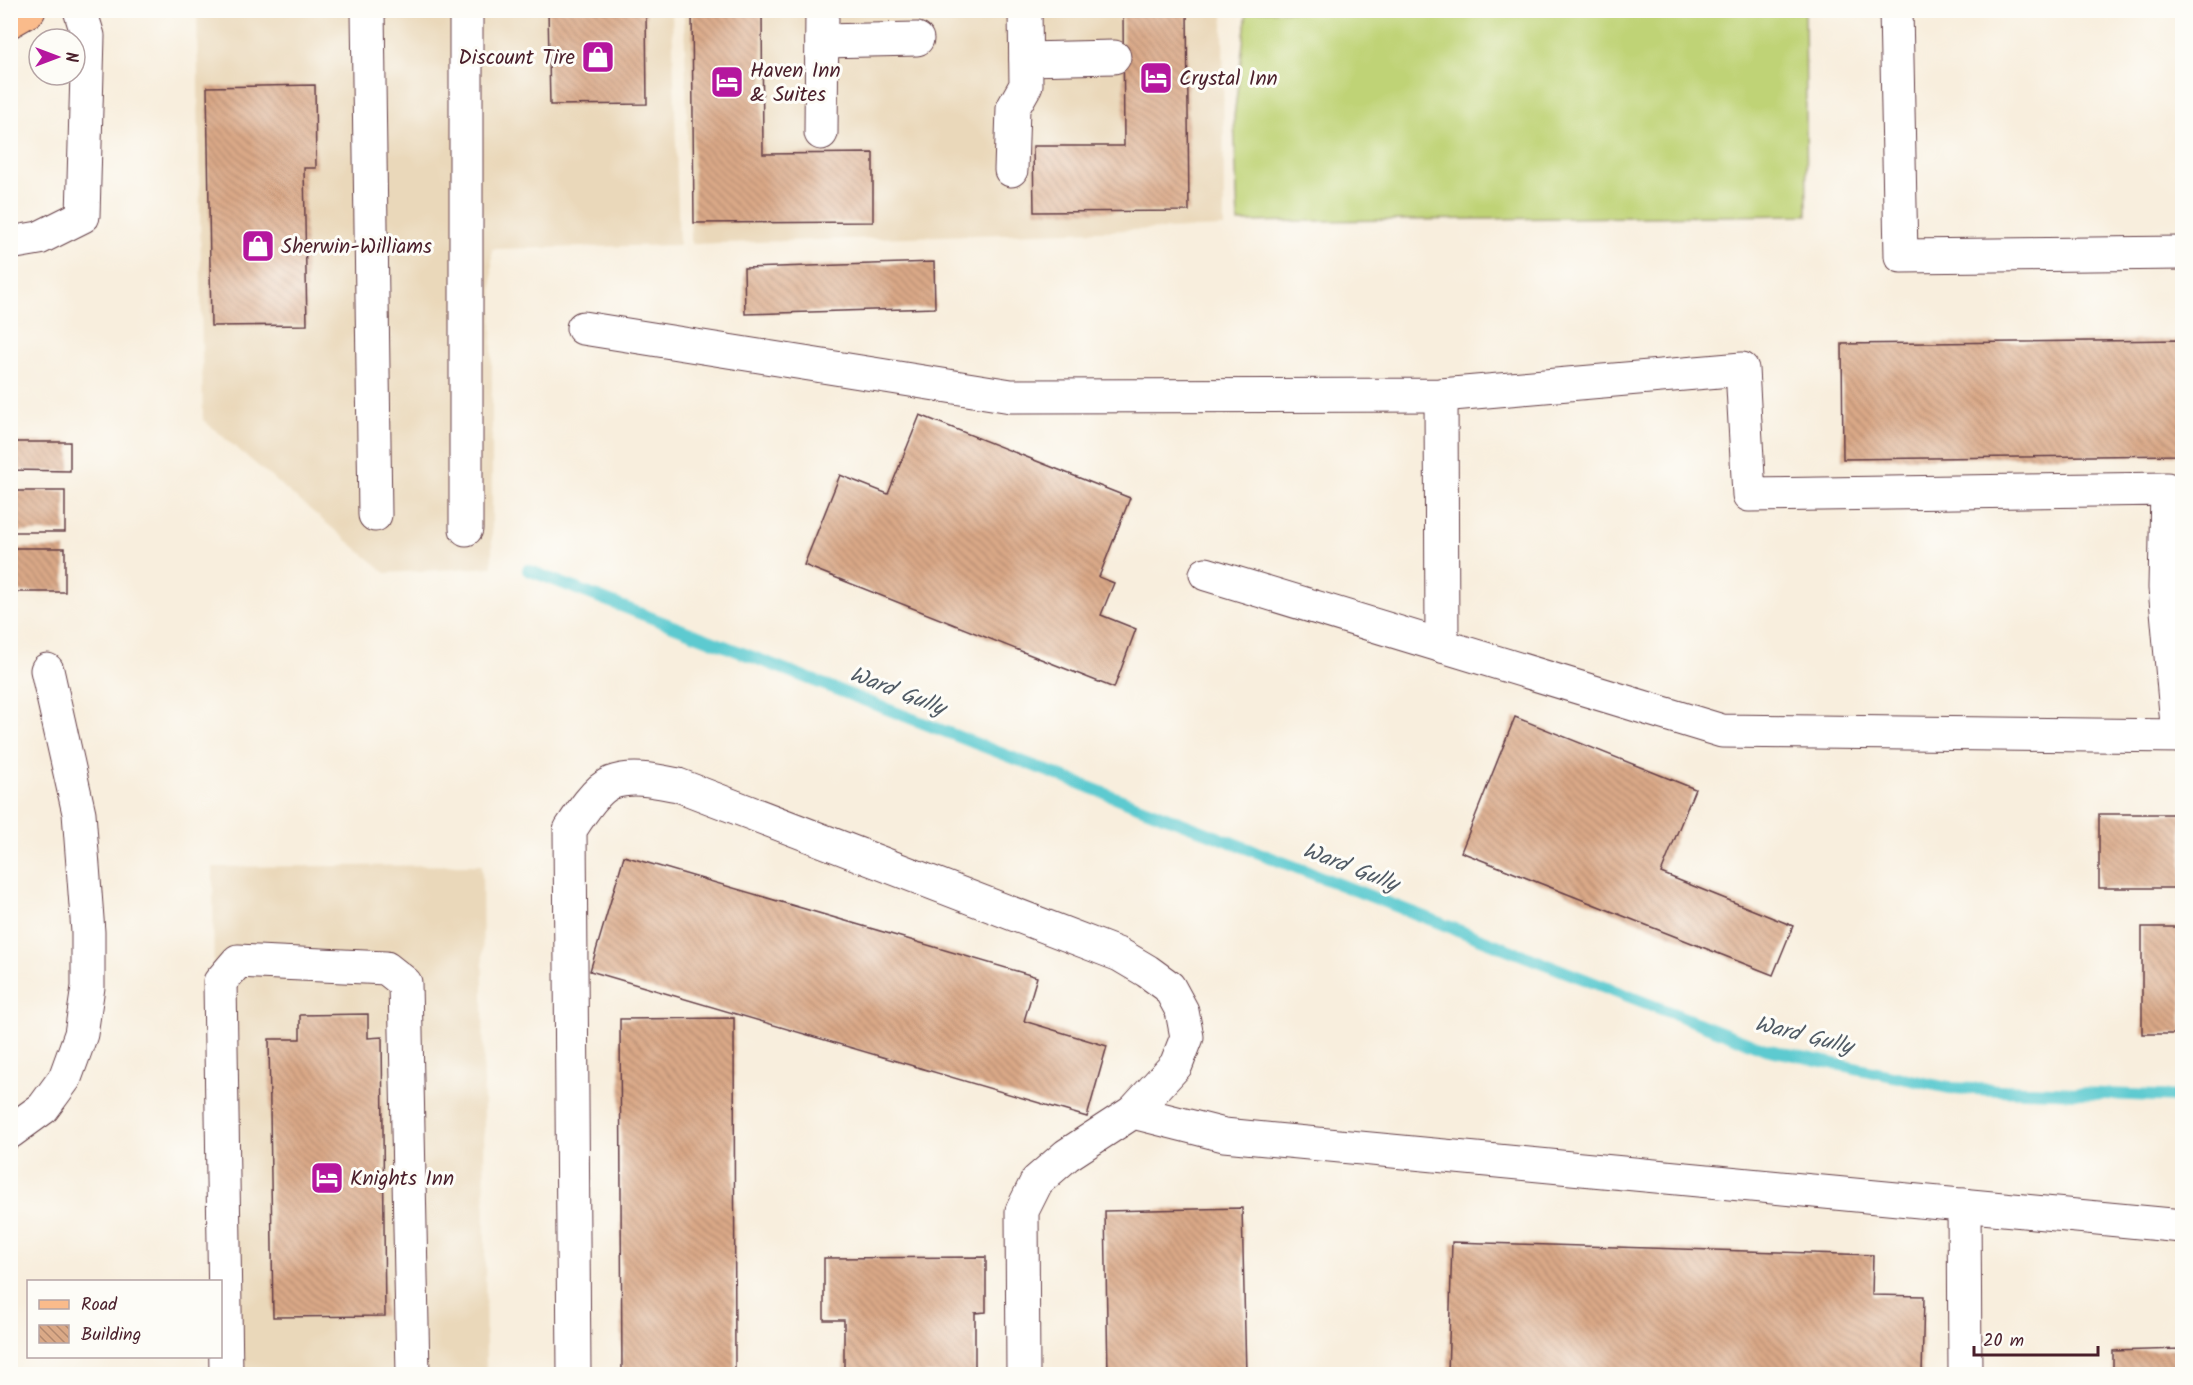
<svg xmlns="http://www.w3.org/2000/svg" width="2193" height="1385" viewBox="0 0 2193 1385" font-family="Kalam,sans-serif">
<style>
.built{fill:#ead8ba}
.grass{fill:#bfd376;stroke:#847950;stroke-width:1.5}
.lines{fill:none;stroke-linecap:round;stroke-linejoin:round}
.stream{stroke:#5dcad0;stroke-width:12}
.building{fill:url(#building-back-hatch)}
.minor-casing{stroke:#643e46;stroke-width:35}
.major-casing{stroke:#643e46;stroke-width:35}
.minor{stroke:#fff;stroke-width:33}
.major{stroke:#fabb8b;stroke-width:33}
.labels{text-anchor:middle;stroke-width:6;stroke-linejoin:round;paint-order:stroke}
.poi-label{font-size:21px;fill:#4a1f2b;stroke:#fdfcf7;text-anchor:start}
.water-label{font-size:22px;font-style:italic;fill:#515b65;stroke:#fdfcf7}
</style>
<defs>
<pattern id="building-back-hatch" width="6" height="6" patternUnits="userSpaceOnUse" patternTransform="scale(1.5)"><rect width="6" height="6" fill="#daa987"/><path d="M-1 5l2 2M0 0l6 6M5-1l2 2" fill="none" stroke="#b3896f"/></pattern>
</defs>
<rect width="100%" height="100%" fill="#fdfcf7"/>
<filter id="ink" filterUnits="userSpaceOnUse"><feTurbulence type="fractalNoise" baseFrequency=".0167" numOctaves="2"/><feDisplacementMap in="SourceGraphic" scale="12" xChannelSelector="R" yChannelSelector="G"/><feConvolveMatrix kernelMatrix="1 2 1 2 8 2 1 2 1" color-interpolation-filters="sRGB"/></filter>
<filter id="wash" filterUnits="userSpaceOnUse"><feTurbulence type="fractalNoise" baseFrequency=".008" numOctaves="4" result="noise"/><feDisplacementMap in="SourceGraphic" scale="24" xChannelSelector="R" yChannelSelector="G"/><feGaussianBlur stdDeviation="1.35" result="paint"/><feColorMatrix in="noise" values="0 0 0 0 0 0 0 0 0 0 0 0 0 0 0 0 0 1.4 0 .05"/><feComposite in="paint" operator="in"/></filter>
<g filter="url(#wash)">
<rect width="100%" height="100%" fill="#f8eedd"/>
<g class="built">
<path d="M197,11H672L679,245L492,249V567L386,573L203,420Z"/>
<path d="M684,11H1223L1224,227L691,244Z"/>
<path d="M482,865L486,1374H216L213,867Z"/>
</g>
<path class="grass" d="M1247,11H1805L1807,215L1238,222L1234,117Z"/>
<g class="lines">
<path class="stream" d="M528,570L1765,1049L1949,1088L2182,1097"/>
</g>
<g id="blocks">
<g class="building">
<path d="M548,10H646L647,104L550,105Z"/>
<path d="M692,10H762L763,154L873,153V222L694,223Z"/>
<path d="M1123,10H1187L1189,211L1034,212L1033,146H1124Z"/>
<path d="M315,85L316,168H304L307,325L211,326L207,87Z"/>
<path d="M934,262L935,308L745,314L744,268Z"/>
<path d="M2182,340V455L1843,459L1842,344Z"/>
<path d="M920,415L1130,498L1099,577L1114,583L1101,615L1136,629L1114,688L804,565L840,475L888,494Z"/>
<path d="M10,442H70V471L10,470Z"/>
<rect x="10" y="491" width="55" height="41"/>
<rect x="10" y="548" width="55" height="44"/>
<path d="M1515,717L1695,789L1661,873L1793,926L1773,975L1461,852Z"/>
<path d="M2099,814H2182V909H2180V888H2099Z"/>
<path d="M624,856L1037,977L1024,1021L1107,1046L1087,1117L590,971Z"/>
<rect x="2142" y="927" width="40" height="107"/>
<path d="M368,1014V1038L382,1037L385,1316L273,1317L269,1039H300V1015Z"/>
<path d="M734,1018L735,1374H622L620,1019Z"/>
<path d="M1242,1208L1246,1374H1108L1105,1211Z"/>
<path d="M1452,1242L1873,1255L1872,1295L1924,1296L1922,1374H1448Z"/>
<path d="M986,1257V1312L975,1313V1374H844V1320H824V1258Z"/>
<path d="M2182,1349V1374H2113V1351Z"/>
</g>
</g>
</g>
<g filter="url(#ink)">
<use href="#blocks" fill-opacity="0" stroke="#643e46" stroke-width="1.5"/>
<g class="lines">
<g class="minor-casing">
<g id="minor">
<path d="M368,10L375,515"/>
<path d="M1896,10L1901,256L2182,253"/>
<path d="M822,41L917,39"/>
<path d="M1026,59L1114,57"/>
<path d="M821,133L822,10"/>
<path d="M1011,170L1013,108L1026,85L1025,10"/>
<path d="M10,243L39,238L83,216L88,36L80,10"/>
<path d="M583,328L1011,396L1441,395L1742,369L1749,495L2167,489L2165,588L2178,736"/>
<path d="M1441,395L1442,646"/>
<path d="M466,529V10"/>
<path d="M1206,574L1722,731L2182,736"/>
<path d="M10,1132L43,1108L65,1078L81,1034L88,987V932L79,813L47,670"/>
<path d="M1964,1205L1965,1374"/>
<path d="M226,1374L220,982L238,961L386,968L405,983L413,1374"/>
<path d="M574,1374L570,830C579,816 596,789 611,783C632,775 657,781 678,785L1120,955L1147,971L1169,987L1182,1011L1187,1037L1176,1065L1133,1112"/>
<path d="M1023,1374L1022,1211L1037,1181L1067,1155L1133,1112L1224,1135L2182,1226"/>
</g>
</g>
<g class="major-casing">
<path id="major" d="M10,21L29,10"/>
</g>
<use href="#minor" class="minor"/>
<use href="#major" class="major"/>
</g>
</g>
<defs>
<g id="shop-square" transform="scale(1.725)"><rect x="-9" y="-9" width="18" height="18" rx="4" fill="#b5179e" stroke="#fdfcf7"/><path d="M-5-2.5h2.3a2.7 3.5 0 0 1 5.4 0H5L5.5 6h-11ZM-1.5-2.5h3a1.5 2.3 0 0 0-3 0Z" fill="#fff"/></g>
<g id="hotel-square" transform="scale(1.725)"><rect x="-9" y="-9" width="18" height="18" rx="4" fill="#b5179e" stroke="#fdfcf7"/><path d="M-6-4.5h1.5V1H6V5H4.5V3h-9V5H-6ZM-4 0a1.8 1.8 0 1 1 3.6 0ZM.5 0V-2.5h3Q6-2.5 6 0Z" fill="#fff"/></g>
</defs>
<g fill-rule="evenodd">
<use href="#shop-square" x="598" y="57"/>
<use href="#hotel-square" x="1156" y="78"/>
<use href="#hotel-square" x="727" y="82"/>
<use href="#shop-square" x="258" y="246"/>
<use href="#hotel-square" x="327" y="1178"/>
</g>
<g class="labels">
<g class="poi-label">
<text x="575" y="64" text-anchor="end">Discount Tire</text>
<text x="750" y="77">Haven Inn<tspan x="750" dy="24">&amp; Suites</tspan></text>
<text x="1179" y="85">Crystal Inn</text>
<text x="281" y="253">Sherwin-Williams</text>
<text x="350" y="1185">Knights Inn</text>
</g>
<g class="water-label">
<text transform="translate(898 690) rotate(21)" y="8">Ward Gully</text>
<text transform="translate(1351 866) rotate(21)" y="8">Ward Gully</text>
<text transform="translate(1804 1034) rotate(14)" y="8">Ward Gully</text>
</g>
</g>
<rect width="2193" height="1385" fill="none" stroke="#fdfcf7" stroke-width="36"/>
<rect x="27" y="1280" width="195" height="78" fill="#fdfcf7" stroke="#b5a4a5" stroke-width="1.5"/>
<rect x="39" y="1300" width="30" height="9" fill="#fabb8b" stroke="#b5a4a5" stroke-width="1.5"/>
<text x="81" y="1310" font-size="18" fill="#4a1f2b">Road</text>
<rect x="39" y="1325" width="30" height="18" fill="url(#building-back-hatch)" stroke="#b5a4a5" stroke-width="1.5"/>
<text x="81" y="1340" font-size="18" fill="#4a1f2b">Building</text>
<g transform="translate(57 57) rotate(90)"><circle r="28" fill="#fdfcf7" stroke="#b5a4a5" stroke-width="1.5"/>
<path d="M0-4.5L10 22L0 15L-10 22Z" fill="#b5179e"/>
<text y="-9" font-size="16" font-weight="bold" text-anchor="middle" fill="#4a1f2b">N</text>
</g>
<path d="M1974 1346v9h124v-9" fill="none" stroke="#4a1f2b" stroke-width="3"/>
<text x="1983" y="1346" font-size="18" fill="#4a1f2b" stroke="#fdfcf7" stroke-width="4.5" paint-order="stroke">20 m</text>
</svg>
